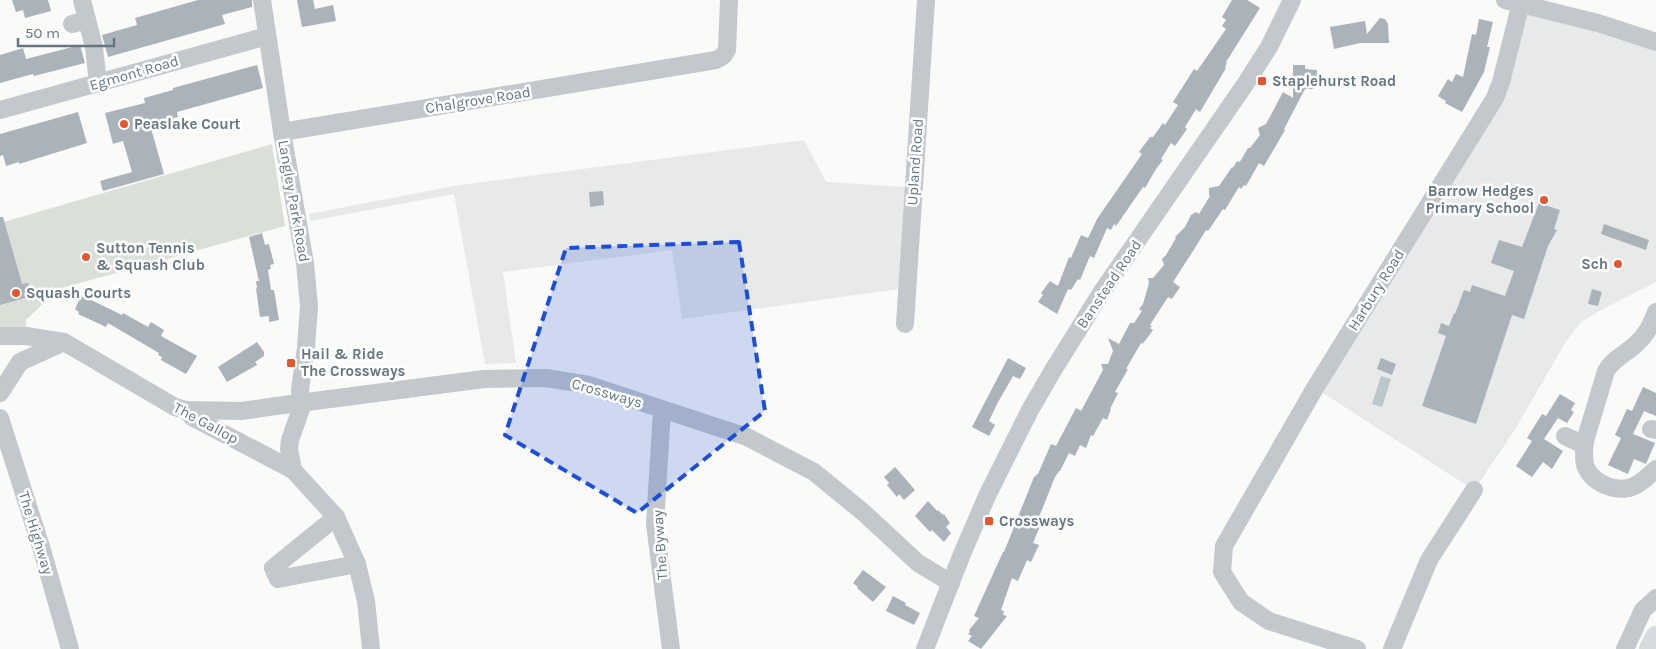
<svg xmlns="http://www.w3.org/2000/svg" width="1656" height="649" viewBox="0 0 1656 649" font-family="Karla,sans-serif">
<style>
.built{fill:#e8e9e9}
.green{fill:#dadfd7}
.water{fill:#bbc7cb}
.building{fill:#aab3b9}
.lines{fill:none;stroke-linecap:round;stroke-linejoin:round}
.minor{stroke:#c3c8cc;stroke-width:18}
.major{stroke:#d6dbdf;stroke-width:22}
.marked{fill:#1d4ed8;fill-opacity:0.2;stroke:#1d4ed8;stroke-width:4;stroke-dasharray:10 6;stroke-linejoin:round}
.poi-dot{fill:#e4572e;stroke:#fff;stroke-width:2}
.labels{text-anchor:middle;stroke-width:5;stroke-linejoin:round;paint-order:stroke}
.street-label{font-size:15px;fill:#657683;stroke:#fff}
.poi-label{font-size:15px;font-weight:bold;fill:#657683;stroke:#fff;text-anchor:start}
</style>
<rect width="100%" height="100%" fill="#fafaf8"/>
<g class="built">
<path d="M1521,3L1656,42V282L1605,308L1581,322L1567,340L1514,431L1474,490L1315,388L1480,122Z"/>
<path d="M804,140L826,182L905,187L899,289L682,319L672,250L503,272L516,363L485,364L454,194L310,221L309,214L453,186Z"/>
</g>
<path class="green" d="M272,144L285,226L58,289L26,320V336H0V223Z"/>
<path class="water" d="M1381,376L1391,379L1382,407L1372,404Z"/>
<g class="building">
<path d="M12,0H48L51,11L25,18L23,10L16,12Z"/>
<path d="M198,0H252V7L222,15L225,24L108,57L102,35L137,25L135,18Z"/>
<path d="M297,0H313L315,9L333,5L336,21L302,27Z"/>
<path d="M1232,0H1247L1260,8L1226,62L1227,63L1225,67L1226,68L1200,112L1196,109L1185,127L1187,129L1175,146L1171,143L1161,159L1163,160L1156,169L1145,188L1143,187L1116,226L1114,224L1111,230L1107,228L1094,258L1090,256L1080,280L1078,279L1071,290L1068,289L1057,314L1038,302L1043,295L1041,293L1050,281L1058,286L1069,257L1071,258L1081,235L1088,238L1097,219L1142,154L1139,152L1150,137H1153L1163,123L1165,125L1178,105L1173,102L1194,69L1197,71L1226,29L1222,26L1226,20L1222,17Z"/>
<path d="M1380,18L1385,19L1388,24L1389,43H1360L1334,49L1330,27L1365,21L1367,34Z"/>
<path d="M1479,19L1493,22L1487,47H1490L1484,72L1462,112L1445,103L1446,101L1438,96L1448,79L1452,82L1456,74L1463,77L1472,34L1476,35Z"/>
<path d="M80,45L85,63L34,76L33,74L0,83V55L23,48L26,59Z"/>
<path d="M257,65L263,88L177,112L178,117L150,125L164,174L103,191L100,181L132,172L123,141L113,144L105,113L145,103L144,98L173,90V88Z"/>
<path d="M1293,65H1305V69L1317,70L1316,86H1314V89H1305L1284,129L1285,130L1264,166L1259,163L1246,186L1244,185L1241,189L1239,187L1225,210L1223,209L1208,231L1206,230L1193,251L1173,282L1180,287L1172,299L1168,297L1150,325L1152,326L1150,328L1153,330L1145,341L1142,344L1141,343L1126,369H1128L1115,392L1118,393L1110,409H1111L1107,420L1103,418L1093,436L1091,435L1086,448L1080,445L1075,456L1069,453L1060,471H1059L1055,477L1037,522L1041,524L1033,543L1039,545L1031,562L1027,560L1018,581L1012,578L1001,610L1004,611L1003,615L1007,616L981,649L968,641L972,636L968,634L970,632L969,630L979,618L974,616L1003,552H1004L1034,477L1038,474L1051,444L1056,446L1076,408L1081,411L1103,370L1101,364H1108L1113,351L1108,338L1119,344L1130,323H1134L1142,311L1139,309L1143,304L1149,283L1148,278H1153L1164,265L1162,259L1166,255L1176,238L1175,237L1185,227L1191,215L1196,212L1199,214L1210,196L1209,195V188L1219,186L1232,167L1233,168L1237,161L1239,162L1241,160L1248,148H1250L1260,135L1258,128L1266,124L1283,92L1293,98Z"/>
<path d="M78,112L87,143L19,164V162L6,166L3,155L0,156V134Z"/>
<path d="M603,191L604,205L590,207L589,192Z"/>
<path d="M1539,203L1560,210L1554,229L1557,230L1548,246L1524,319L1512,315L1476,424L1422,406L1446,336L1438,333L1441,323L1449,326L1454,313L1455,314L1464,290L1470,292L1472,285L1505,296L1514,271L1491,263L1499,240L1522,247Z"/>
<path d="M0,217H3L22,284L28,283L32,296L0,305Z"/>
<path d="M1604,224L1649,240L1646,250L1601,234Z"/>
<path d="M262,233L265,245L269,244L274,264L270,265L271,269L268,270L271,290H274L279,320L269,322V316L260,317L256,289L257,288L256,281H259L249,237Z"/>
<path d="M1592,289L1602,292L1598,306L1588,304Z"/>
<path d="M81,296L86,299L87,298L122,315L123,313L148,327L151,322L164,330L161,336L197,356L186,374L161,360L162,357L158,355L159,353L108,323L106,327L78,314L79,312L75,309Z"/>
<path d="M257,342L264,352V356L255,362L257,365L227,382L218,367Z"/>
<path d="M1008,358L1026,368L1020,379L1013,376L997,404L989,421L995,425L989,436L972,427Z"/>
<path d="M1381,358L1396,364L1392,375L1377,369Z"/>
<path d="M1643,387L1656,393V416L1644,411L1633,434L1655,443L1646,464L1634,459L1628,474L1608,465L1621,438L1615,435L1627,409L1632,411Z"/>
<path d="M1560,394L1575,403L1571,410L1574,412L1567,423L1558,418L1544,439L1563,451L1552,469L1543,462L1532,477L1516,466L1532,441L1527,438L1542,414L1546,416Z"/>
<path d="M895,467L915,490L904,500L899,494L897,497L887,485L889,483L884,477Z"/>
<path d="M928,501L937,511L938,510L943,515L944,514L950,523L946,527L951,533L944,542L932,530L930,532L915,516Z"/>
<path d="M863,570L886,587L873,602L857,588L858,587L853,583Z"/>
<path d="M893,596L906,603L905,605L920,613L914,625L886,611Z"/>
</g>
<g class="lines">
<g class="minor">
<path d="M82,0L87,20"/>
<path d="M262,0L282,132L305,263L309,306L306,348L300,389L301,409L290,440L289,449L293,470"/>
<path d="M1505,0L1598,23L1656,42"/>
<path d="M72,24L87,20L94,47L98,83"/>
<path d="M0,110L267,36"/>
<path d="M282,132L716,60L723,56L727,50L729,0"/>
<path d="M1656,312C1651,325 1646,336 1635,345C1625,354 1613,359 1606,371L1585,441C1584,449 1583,456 1585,465C1591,483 1617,494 1634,486C1643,482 1649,475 1656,469"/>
<path d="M905,324L926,0"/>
<path d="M0,336H26L64,342L175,407L186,410L242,411L276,406L484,379L546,378L589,385L747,437L814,472L864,513L918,563L951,583"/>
<path d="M0,393L20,362L64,342"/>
<path d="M186,410L192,417L293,470L336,517L357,564L366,601L371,649"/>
<path d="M662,410L655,524L671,649"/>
<path d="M0,418L42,550L70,649"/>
<path d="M1651,429L1656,430"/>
<path d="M1565,436L1584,445"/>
<path d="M336,517L273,568L278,579L357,564"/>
<path d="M925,649L962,554L987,496L1030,410L1052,372L1101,293L1244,86L1269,47L1292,0"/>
<path d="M1357,649L1269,621L1241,602L1222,572L1224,546L1315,388L1495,98L1501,82L1521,3"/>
<path d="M1392,649L1429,560L1474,490"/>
<path d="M1625,649L1643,610L1656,598"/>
</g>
<path class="major" d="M1650,649L1656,637"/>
</g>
<path class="marked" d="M739,242L765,411L637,513L505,435L566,248Z"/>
<g class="poi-dot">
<rect x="1257" y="76" width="10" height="10" rx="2.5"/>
<circle cx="124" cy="124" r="5"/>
<circle cx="1544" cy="200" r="5"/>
<circle cx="86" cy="257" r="5"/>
<circle cx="1618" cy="264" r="5"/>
<circle cx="16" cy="293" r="5"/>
<rect x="286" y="358" width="10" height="10" rx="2.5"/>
<rect x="984" y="516" width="10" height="10" rx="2.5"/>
</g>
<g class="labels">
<g class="street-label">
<text transform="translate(134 73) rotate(-16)" y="5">Egmont Road</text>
<text transform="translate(478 100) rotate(-9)" y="5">Chalgrove Road</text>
<text transform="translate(915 162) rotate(-86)" y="5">Upland Road</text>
<text transform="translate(294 201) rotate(80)" y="5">Langley Park Road</text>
<text transform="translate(1109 284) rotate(-56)" y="5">Banstead Road</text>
<text transform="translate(1376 290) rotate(-58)" y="5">Harbury Road</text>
<text transform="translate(607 393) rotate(16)" y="5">Crossways</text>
<text transform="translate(206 423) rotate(28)" y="5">The Gallop</text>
<text transform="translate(36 533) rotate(73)" y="5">The Highway</text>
<text transform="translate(660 545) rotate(-94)" y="5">The Byway</text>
</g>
<g class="poi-label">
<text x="1272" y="86">Staplehurst Road</text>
<text x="134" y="129">Peaslake Court</text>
<text x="1534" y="196" text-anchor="end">Barrow Hedges<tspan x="1534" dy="17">Primary School</tspan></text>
<text x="96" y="253">Sutton Tennis<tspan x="96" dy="17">&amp; Squash Club</tspan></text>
<text x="1608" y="269" text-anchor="end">Sch</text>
<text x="26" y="298">Squash Courts</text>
<text x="301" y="359">Hail &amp; Ride<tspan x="301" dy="17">The Crossways</tspan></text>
<text x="999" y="526">Crossways</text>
</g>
</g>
<path d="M18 38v8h96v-8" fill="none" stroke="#657683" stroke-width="2.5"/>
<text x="25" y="38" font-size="15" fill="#657683" stroke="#ffffff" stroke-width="4" paint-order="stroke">50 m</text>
</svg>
